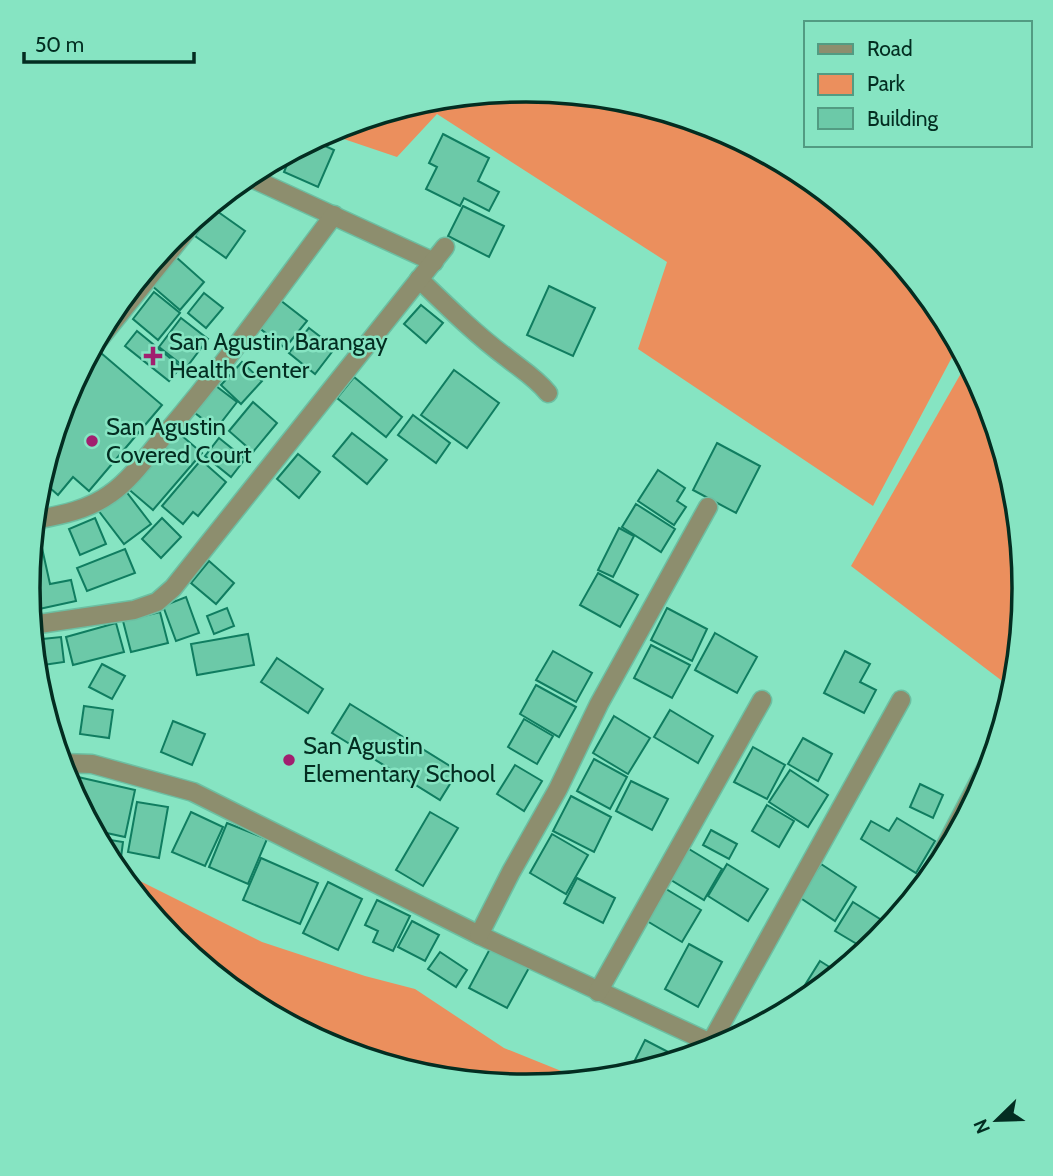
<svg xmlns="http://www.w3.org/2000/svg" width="1053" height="1176" viewBox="0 0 1053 1176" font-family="Cabin,sans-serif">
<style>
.green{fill:#eb8f5d}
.building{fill:#6cc9a8;stroke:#107d60;stroke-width:2}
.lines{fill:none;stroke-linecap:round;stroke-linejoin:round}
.minor-casing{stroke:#6cbfa2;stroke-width:21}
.minor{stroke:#8d8e6e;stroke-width:18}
.poi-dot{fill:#a11f6f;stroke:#86e4c2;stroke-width:2.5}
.labels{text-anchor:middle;stroke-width:5;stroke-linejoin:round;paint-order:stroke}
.poi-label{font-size:24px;fill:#032d21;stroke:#86e4c2;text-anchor:start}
.rim{fill:none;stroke:#032d21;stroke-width:3.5}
</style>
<rect width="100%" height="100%" fill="#86e4c2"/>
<g class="green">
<path d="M527,90L624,99L718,128L804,174L879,236L941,311L959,344L873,506L638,349L667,262L437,114L397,157L326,133L336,127L430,99Z"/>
<path d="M968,361L987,398L1015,491L1025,588L1014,690L851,566Z"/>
<path d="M134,878L262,942L365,976L415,989L504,1048L586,1081L526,1086L429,1077L335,1048L249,1002L174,940L132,889Z"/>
</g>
<g class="building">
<path d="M443,134L489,158L478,181L499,192L489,211L464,198L460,206L426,189L437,167L429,163Z"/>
<path d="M312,140L334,150L318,187L284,172L293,150Z"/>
<path d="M289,153L281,168L270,163Z"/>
<path d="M463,206L504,226L489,257L448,236Z"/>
<path d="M214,209L245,231L226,258L195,236Z"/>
<path d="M176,257L204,282L180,310L151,285Z"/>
<path d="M549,286L595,308L573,356L527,335Z"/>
<path d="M154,292L180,313L158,340L133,319Z"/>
<path d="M204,293L223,308L206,328L188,313Z"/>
<path d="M280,300L307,321L285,348L258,327Z"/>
<path d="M421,305L443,323L426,343L404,324Z"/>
<path d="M181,318L208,339L186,368L159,347Z"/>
<path d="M309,328L335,348L315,374L289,353Z"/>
<path d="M137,331L181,367L169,381L125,346Z"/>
<path d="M101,353L162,405L89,491L73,477L58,495L41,480L66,397Z"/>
<path d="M242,362L262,381L241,404L221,385Z"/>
<path d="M454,370L499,403L467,448L421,415Z"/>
<path d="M354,377L402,417L386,437L337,398Z"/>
<path d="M212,383L237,402L216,429L191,410Z"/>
<path d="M253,402L277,423L253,452L229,431Z"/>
<path d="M413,415L450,443L436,463L398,435Z"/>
<path d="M174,429L202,453L153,510L126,487Z"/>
<path d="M352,433L387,460L367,484L333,456Z"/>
<path d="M219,438L245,459L231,477L205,456Z"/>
<path d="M717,443L760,466L736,513L693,490Z"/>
<path d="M298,454L320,472L299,498L277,479Z"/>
<path d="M201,460L226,482L198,516L193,512L183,524L162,506Z"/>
<path d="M658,470L685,488L677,501L686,507L674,525L638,501Z"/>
<path d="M125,490L151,524L124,544L98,510Z"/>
<path d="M636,504L675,529L661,552L622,527Z"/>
<path d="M95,518L106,544L80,555L69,529Z"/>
<path d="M162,518L181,537L161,558L142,539Z"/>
<path d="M619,528L634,536L613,577L598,570Z"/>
<path d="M38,530L50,584L71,580L76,601L30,611L28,588L34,531Z"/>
<path d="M125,549L135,573L87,591L77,568Z"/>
<path d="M209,561L234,583L216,604L191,583Z"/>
<path d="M598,573L638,595L620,627L580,605Z"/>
<path d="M186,597L199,633L176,641L163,606Z"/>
<path d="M227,608L234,626L214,634L207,616Z"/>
<path d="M667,608L707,629L692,661L651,640Z"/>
<path d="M160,612L168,643L131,652L123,621Z"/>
<path d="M116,623L124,652L73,665L66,637Z"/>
<path d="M715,633L757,657L737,693L695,670Z"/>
<path d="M248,634L254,665L197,675L191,644Z"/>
<path d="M61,637L64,662L36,666L33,640Z"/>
<path d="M651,645L690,665L672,698L634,678Z"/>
<path d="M553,651L592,673L576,702L536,680Z"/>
<path d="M845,651L870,664L860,682L876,690L864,713L824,693Z"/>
<path d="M277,658L323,689L308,713L261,682Z"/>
<path d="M102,664L125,676L112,699L89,687Z"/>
<path d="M536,685L576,707L559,737L520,714Z"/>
<path d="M350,704L458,771L440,800L332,733Z"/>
<path d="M84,706L113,710L109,738L80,734Z"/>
<path d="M670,710L713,736L698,763L654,737Z"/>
<path d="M614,716L650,738L628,774L593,753Z"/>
<path d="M524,719L553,736L537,764L508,747Z"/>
<path d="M173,721L205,734L192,765L161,752Z"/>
<path d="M803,738L832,754L818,781L788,764Z"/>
<path d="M753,747L785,765L767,799L734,782Z"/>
<path d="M594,759L627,777L610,809L577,791Z"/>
<path d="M515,765L542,781L524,811L497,794Z"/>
<path d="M790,770L828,795L808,827L769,802Z"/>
<path d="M78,777L135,790L125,837L93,830L74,794Z"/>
<path d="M631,781L668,799L652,830L616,811Z"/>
<path d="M920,784L943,795L933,818L910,807Z"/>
<path d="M571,796L611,817L594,852L553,831Z"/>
<path d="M137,802L168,807L159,858L128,852Z"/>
<path d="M767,805L794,821L779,847L752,831Z"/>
<path d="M191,812L223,827L205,866L172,852Z"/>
<path d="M430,812L458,828L423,886L396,870Z"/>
<path d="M897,818L935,841L916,873L861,839L871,821L889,831Z"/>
<path d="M227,823L267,839L248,884L209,867Z"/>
<path d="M711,830L737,844L729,859L703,845Z"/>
<path d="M552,834L588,855L566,894L530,873Z"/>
<path d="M98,838L123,842L119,873L112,865Z"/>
<path d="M684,846L722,869L704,900L666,877Z"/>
<path d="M261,858L318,883L300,924L243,900Z"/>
<path d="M727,864L768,889L748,921L708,896Z"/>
<path d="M821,864L856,887L835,921L799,897Z"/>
<path d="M577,878L615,898L603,923L564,903Z"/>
<path d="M328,882L362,899L338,950L303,933Z"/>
<path d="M666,889L701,910L682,942L647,921Z"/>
<path d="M377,900L410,916L393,951L373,942L378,931L365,925Z"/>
<path d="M853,902L891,926L867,950L835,931Z"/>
<path d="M412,921L439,935L425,961L398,947Z"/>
<path d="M689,944L722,962L698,1007L665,989Z"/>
<path d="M492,945L530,966L507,1008L469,988Z"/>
<path d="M440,952L467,970L456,987L428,969Z"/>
<path d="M820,961L839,973L800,1004L795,1001Z"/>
<path d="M645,1040L676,1056L673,1062L627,1076Z"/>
</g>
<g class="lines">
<g class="minor-casing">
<g id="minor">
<path d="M247,176L434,262"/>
<path d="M419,279C447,306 475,334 506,357C521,369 536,378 548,393"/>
<path d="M92,348L200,214"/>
<path d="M35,520C61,515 88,510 110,494C132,479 150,452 168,431C227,362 279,288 334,215"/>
<path d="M32,625L134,610L157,602L173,588L445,247"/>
<path d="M61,763L92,764L193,792L479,935L719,1047"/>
<path d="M927,882L995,751"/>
<path d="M479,935L511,872L558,789L599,704L708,507"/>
<path d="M598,992L762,700"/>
<path d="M710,1044L901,700"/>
</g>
</g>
<use href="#minor" class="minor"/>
</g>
<g class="poi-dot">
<path d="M149.5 345.5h7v7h7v7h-7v7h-7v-7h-7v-7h7z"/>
<circle cx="92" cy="441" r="7"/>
<circle cx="289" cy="760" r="7"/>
</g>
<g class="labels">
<g class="poi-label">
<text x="169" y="350">San Agustin Barangay<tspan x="169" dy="28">Health Center</tspan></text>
<text x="106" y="435">San Agustin<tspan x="106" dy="28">Covered Court</tspan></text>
<text x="303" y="754">San Agustin<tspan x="303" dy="28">Elementary School</tspan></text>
</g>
</g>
<path d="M0 0H1053V1176H0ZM40 588a486 486 0 1 1 972 0a486 486 0 1 1-972 0Z" fill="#86e4c2" fill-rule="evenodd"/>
<path class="rim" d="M40 588a486 486 0 1 1 972 0a486 486 0 1 1-972 0Z"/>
<rect x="804" y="21" width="228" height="126" fill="#86e4c2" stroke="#529b82" stroke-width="2"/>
<rect x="818" y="44" width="35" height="10" fill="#8d8e6e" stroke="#529b82" stroke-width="2"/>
<text x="867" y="56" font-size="21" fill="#032d21">Road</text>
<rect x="818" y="74" width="35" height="21" fill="#eb8f5d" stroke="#529b82" stroke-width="2"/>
<text x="867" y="91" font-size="21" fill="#032d21">Park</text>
<rect x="818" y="108" width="35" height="21" fill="#6cc9a8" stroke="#529b82" stroke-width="2"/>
<text x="867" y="126" font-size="21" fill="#032d21">Building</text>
<g transform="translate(997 1120) rotate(247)" stroke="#86e4c2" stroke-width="5" paint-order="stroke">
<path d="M0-5L12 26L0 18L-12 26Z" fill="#032d21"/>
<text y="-10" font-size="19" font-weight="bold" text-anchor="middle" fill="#032d21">N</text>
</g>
<path d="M24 52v10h170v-10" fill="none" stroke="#032d21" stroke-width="3.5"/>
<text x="35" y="52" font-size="21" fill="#032d21" stroke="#86e4c2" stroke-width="5" paint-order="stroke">50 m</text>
</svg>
